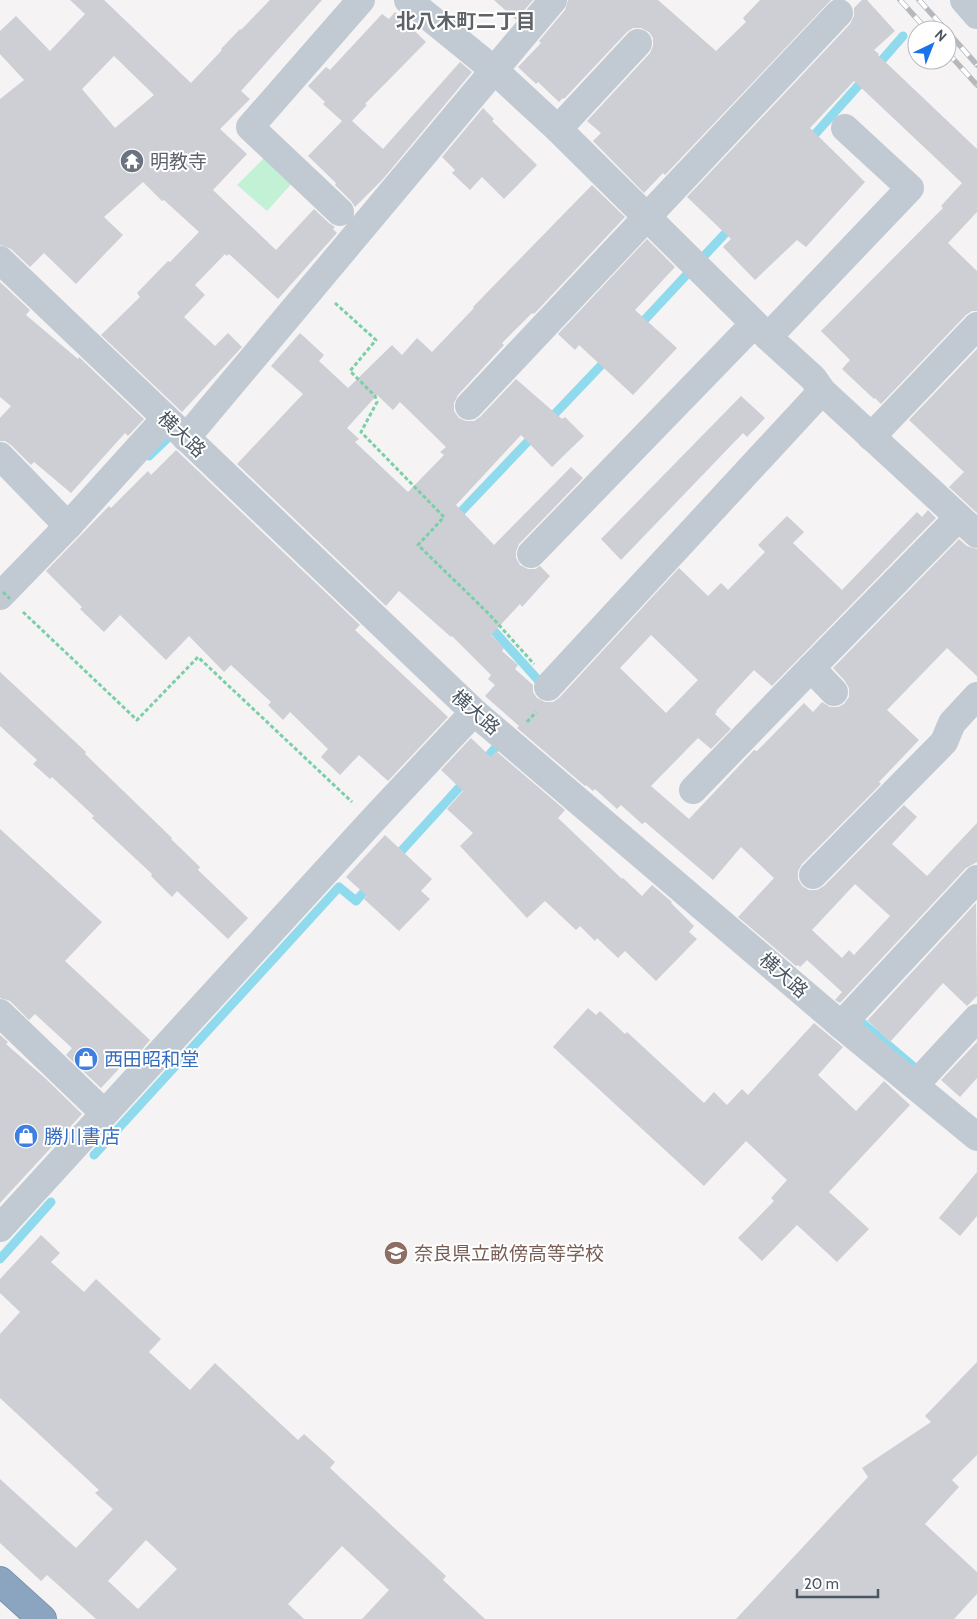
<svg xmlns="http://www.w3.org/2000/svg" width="977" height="1619" viewBox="0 0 977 1619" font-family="Cabin,'Noto Sans JP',sans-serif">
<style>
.green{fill:#c3f1d5}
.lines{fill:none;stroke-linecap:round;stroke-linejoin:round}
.stream{stroke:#90daee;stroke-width:9}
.building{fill:#cdcfd5;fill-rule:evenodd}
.highway-casing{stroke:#7690ad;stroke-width:30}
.path{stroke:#7ad0a6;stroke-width:3;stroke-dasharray:4 2.5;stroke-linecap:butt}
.minor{stroke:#c1cad2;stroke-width:28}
.highway{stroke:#8ba5c1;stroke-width:28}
.rail-casing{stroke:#b5b8bd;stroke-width:5.5}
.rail{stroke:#fff;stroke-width:4;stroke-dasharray:11;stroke-linecap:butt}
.path-bridge{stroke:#7ad0a6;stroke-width:3;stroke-dasharray:4 2.5;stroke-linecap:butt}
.labels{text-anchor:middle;stroke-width:4;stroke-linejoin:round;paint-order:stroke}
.worship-label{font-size:19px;fill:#5b616d;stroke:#fff;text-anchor:start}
.street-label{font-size:19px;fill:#4a5661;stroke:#fff}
.shop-label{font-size:19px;fill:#366cbe;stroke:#fff;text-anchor:start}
.education-label{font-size:19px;fill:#785e54;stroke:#fff;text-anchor:start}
.neighbourhood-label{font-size:20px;font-weight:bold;fill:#5f6368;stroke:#fff}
</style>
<rect width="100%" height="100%" fill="#f5f3f3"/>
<path class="green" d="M267,155L294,181L267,211L237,185Z"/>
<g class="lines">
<g class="stream">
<path d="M875,68L903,36"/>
<path d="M808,142L866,77"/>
<path d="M637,328L732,226"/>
<path d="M547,422L609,357"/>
<path d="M149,456L176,430"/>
<path d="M454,519L535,434"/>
<path d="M487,623L539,681L541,690"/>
<path d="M482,763L497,746"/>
<path d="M394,859L466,780"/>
<path d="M861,1022L922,1074"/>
<path d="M94,1155L339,887L356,901L370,885"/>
<path d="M0,1259L51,1202"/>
</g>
</g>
<g class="building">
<path d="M70,0H104L191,83L222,50L221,49L240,29L241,30L270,0H322L241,91L250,99L220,129L247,154L213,190L276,250L314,209L329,223L335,227L333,229L337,233L278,299L229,254L227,256L225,254L195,285L205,295L184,317L215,346L228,333L242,347L182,412L101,335L140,297L137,293L168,261L170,262L199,232L164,200L162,201L143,182L104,217L123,235L76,284L44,253L30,267L11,249L0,245V99L24,80L0,54V31L16,16L50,51L85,14ZM114,56L154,95L115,128L82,89Z"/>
<path d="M494,0H533L516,20Z"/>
<path d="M568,0H658L716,51L746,22L743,18L760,0H831L665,175L663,173L644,193L593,141L601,133L587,121L650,53L653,46V38L649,32L641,28H633L627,32L564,99L563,98L559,102L538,82L536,84L518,67L541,43L539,41L565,10Z"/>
<path d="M862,0H867L895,31L874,50L879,54L878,55L977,149V212L948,243L977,271V311H972L966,315L881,404L875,398L874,399L842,369L850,360L821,331L943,208L941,206L962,183L854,81L810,128L865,182L806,247L797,240L755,280L723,247L731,239L687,197L850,24L854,16V8Z"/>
<path d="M395,12L426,42L365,104L367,105L352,121L383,149L460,62L472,72L383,179L355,207L351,201L335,185L336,183L308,156L342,121L323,104L325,102L308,86L326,67L330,70L382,14L389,19Z"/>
<path d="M483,108L494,119L492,121L537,165L504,199L482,177L470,190L452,173L455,170L442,157Z"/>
<path d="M592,185L625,217L535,313L531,314L502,343L504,345L458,395L454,403V411L459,418L466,421H474L480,417L516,379L562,419L565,417L584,436L552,467L521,435L456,505L494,545L571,467L583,478L519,544L516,551V558L520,565L528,569H535L540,566L550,576L522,607L520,604L491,635L504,648L502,651L518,665L515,669L533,685V692L537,698L545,702H553L559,698L679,568L708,596L721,583L728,590L765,552L758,545L787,516L804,532L793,543L842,590L917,512L922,517L928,510L936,518L772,686L754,670L716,711L717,712L715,714L731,729L711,749L698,738L651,786L689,819L754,750L757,751L804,703L813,712L822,702L830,707H838L844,704L849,697V688L845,681L833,668L959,539L967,546L977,549V676L947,648L887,710L919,740L879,782L881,784L802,864L798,871V879L802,886L809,890H817L824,886L904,805L917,817L892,844L927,876L977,823V862L966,868L840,1003L835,1000L842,992L807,960L800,967L798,965L796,966L738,917L774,878L741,847L713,880L645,822L642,824L621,805L617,809L595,789L593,791L586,785L585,786L517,728L519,726L485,696L495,685L488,679L491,675L452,636L451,637L399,591L386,606L237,464L303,394L271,366L300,333L324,355L319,361L348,388L392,345L402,355L417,338L432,352L474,308L473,307ZM377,395L393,410L400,402L446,447L440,452L444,455L408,492L355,442L359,439L347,428ZM651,635L698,680L666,713L620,668ZM855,884L890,916L854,955L849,950L842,958L812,930Z"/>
<path d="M647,239L675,267L635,310L677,348L633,395L579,345L575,350L558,334Z"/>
<path d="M0,282L30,310L26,315L78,359L79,357L144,419L128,436L125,433L71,493L34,462L31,465L11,445L5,441H0V418L11,406L0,397Z"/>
<path d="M977,349V513L949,487L964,472L909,420Z"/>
<path d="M741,396L765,418L747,437L743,433L621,560L601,539Z"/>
<path d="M176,450L360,625L355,630L448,717L388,781L359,755L340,775L321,757L328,749L290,712L283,720L268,705L271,702L231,665L224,672L189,636L166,660L120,615L104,632L80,609L82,607L46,571L109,506L111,508L148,471L151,475Z"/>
<path d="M0,672L86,752L85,754L172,838L171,839L200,867L198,870L248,918L228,939L177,891L172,897L151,876L152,874L92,818L94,816L52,777L50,779L33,764L37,760L0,726Z"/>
<path d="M471,738L491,757L496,751L565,810L558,818L622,879L623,878L642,896L652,885L672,902L671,903L694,926L689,932L697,939L656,981L625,951L618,958L597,938L595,941L580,926L576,930L545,901L527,918L460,846L473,833L447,809L463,791L441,770Z"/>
<path d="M0,829L102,922L65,961L150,1040L133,1060L130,1057L101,1088L66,1055L72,1048L35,1014L29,1020L10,1001L0,998Z"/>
<path d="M385,835L432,879L421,891L430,899L399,931L364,899L367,896L346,877Z"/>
<path d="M976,903L977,996L967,1006L943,983L890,1042L867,1020L864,1024Z"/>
<path d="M588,1008L596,1015L600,1011L625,1034L627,1032L704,1103L714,1092L727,1105L742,1089L748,1095L814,1023L843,1047L818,1075L856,1111L884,1081L910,1105L829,1192L869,1229L837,1262L797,1225L762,1261L738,1238L774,1201L771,1198L787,1180L746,1141L704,1186L553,1047Z"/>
<path d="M0,1035L8,1042L6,1044L45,1078L82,1114L0,1203Z"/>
<path d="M977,1042V1078L960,1097L941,1080Z"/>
<path d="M977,1172V1216L960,1236L939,1218Z"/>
<path d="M41,1235L60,1253L51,1262L84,1292L96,1279L161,1339L149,1352L190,1390L215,1363L298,1440L304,1434L335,1462L330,1468L446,1576L443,1580L485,1619H362L389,1590L342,1546L288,1604L304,1619H96L47,1575L41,1581L0,1543V1479L76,1548L113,1509L95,1493L99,1490L0,1398V1334L20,1312L0,1293V1279ZM146,1540L177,1569L138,1609L108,1581Z"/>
<path d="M977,1362V1455L952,1480L959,1487L925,1524L977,1572V1594L954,1619H736L868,1477L862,1468L931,1422L925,1416Z"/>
</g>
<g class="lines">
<g class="highway-casing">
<path id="highway" d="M0,1581L42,1619"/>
</g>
<g class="path">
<path d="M335,303L376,340L350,371L375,396L377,402L361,432L444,517L418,545L489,614L534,664"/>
<path d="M23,612L137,720L198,657L352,802"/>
<path d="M527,722L536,712"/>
</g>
<g class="minor">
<path d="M408,0L494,70L558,129L768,337L813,378L822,391L977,534"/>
<path d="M964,0L977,15"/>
<path d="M558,129L638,43"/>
<path d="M340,212L250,127L361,0"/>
<path d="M0,260L474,712L841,1025L977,1137"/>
<path d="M768,337L910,188L845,128"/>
<path d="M469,406L839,13"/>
<path d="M871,437L977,326"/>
<path d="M186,438L553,0"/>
<path d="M0,456L68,526"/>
<path d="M531,554L754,324"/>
<path d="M0,596L68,526L165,419"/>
<path d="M548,687L822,391"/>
<path d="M834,692L811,668L958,518"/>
<path d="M693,790L811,668"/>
<path d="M813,875L944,742L952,723L977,696"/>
<path d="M0,1013L104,1113"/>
<path d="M841,1025L977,879"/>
<path d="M915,1085L977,1018"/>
<path d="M0,1228L372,821L474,712"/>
</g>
<use href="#highway" class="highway"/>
<g class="rail-casing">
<g id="rail">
<path d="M900,0L927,30"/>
<path d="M919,0L946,30"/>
<path d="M947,31L977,65"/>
<path d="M947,52L977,85"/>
</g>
</g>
<use href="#rail" class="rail"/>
<path class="path-bridge" d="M3,592L10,599"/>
</g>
<defs>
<g id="temple-disc" transform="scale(1.25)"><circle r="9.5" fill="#6b7280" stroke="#fff"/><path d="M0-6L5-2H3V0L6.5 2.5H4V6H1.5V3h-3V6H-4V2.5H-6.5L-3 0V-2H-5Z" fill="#fff"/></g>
<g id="shop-disc" transform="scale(1.25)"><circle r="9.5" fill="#3f7fe0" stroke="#fff"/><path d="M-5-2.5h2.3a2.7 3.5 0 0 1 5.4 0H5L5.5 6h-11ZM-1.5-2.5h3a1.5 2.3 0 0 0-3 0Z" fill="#fff"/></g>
<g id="school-disc" transform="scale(1.25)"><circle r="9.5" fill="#8d6e63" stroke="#fff"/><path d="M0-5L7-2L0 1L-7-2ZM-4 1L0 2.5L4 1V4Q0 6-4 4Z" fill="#fff"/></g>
</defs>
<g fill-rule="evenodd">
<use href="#temple-disc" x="132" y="161"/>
<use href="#shop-disc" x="86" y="1059"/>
<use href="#shop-disc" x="26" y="1136"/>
<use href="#school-disc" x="396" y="1253"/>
</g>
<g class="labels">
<g class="worship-label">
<text x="150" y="168">明教寺</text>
</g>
<g class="street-label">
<text transform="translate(182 434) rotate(43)" y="7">横大路</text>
<text transform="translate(476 712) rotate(41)" y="7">横大路</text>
<text transform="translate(784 975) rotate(41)" y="7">横大路</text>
</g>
<g class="shop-label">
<text x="104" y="1066">西田昭和堂</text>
<text x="44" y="1143">勝川書店</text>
</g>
<g class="education-label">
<text x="414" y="1260">奈良県立畝傍高等学校</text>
</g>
<g class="neighbourhood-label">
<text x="466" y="28">北八木町二丁目</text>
</g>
</g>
<g transform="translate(932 45) rotate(43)"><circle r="24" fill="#ffffff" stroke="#b7bbc0"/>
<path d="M0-4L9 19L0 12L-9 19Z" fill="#1a73e8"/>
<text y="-8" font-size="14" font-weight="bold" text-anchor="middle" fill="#4a5661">N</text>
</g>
<path d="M797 1589v8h81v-8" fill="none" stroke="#4a5661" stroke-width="2.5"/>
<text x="804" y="1589" font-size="15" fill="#4a5661" stroke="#ffffff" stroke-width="4" paint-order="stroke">20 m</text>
</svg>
